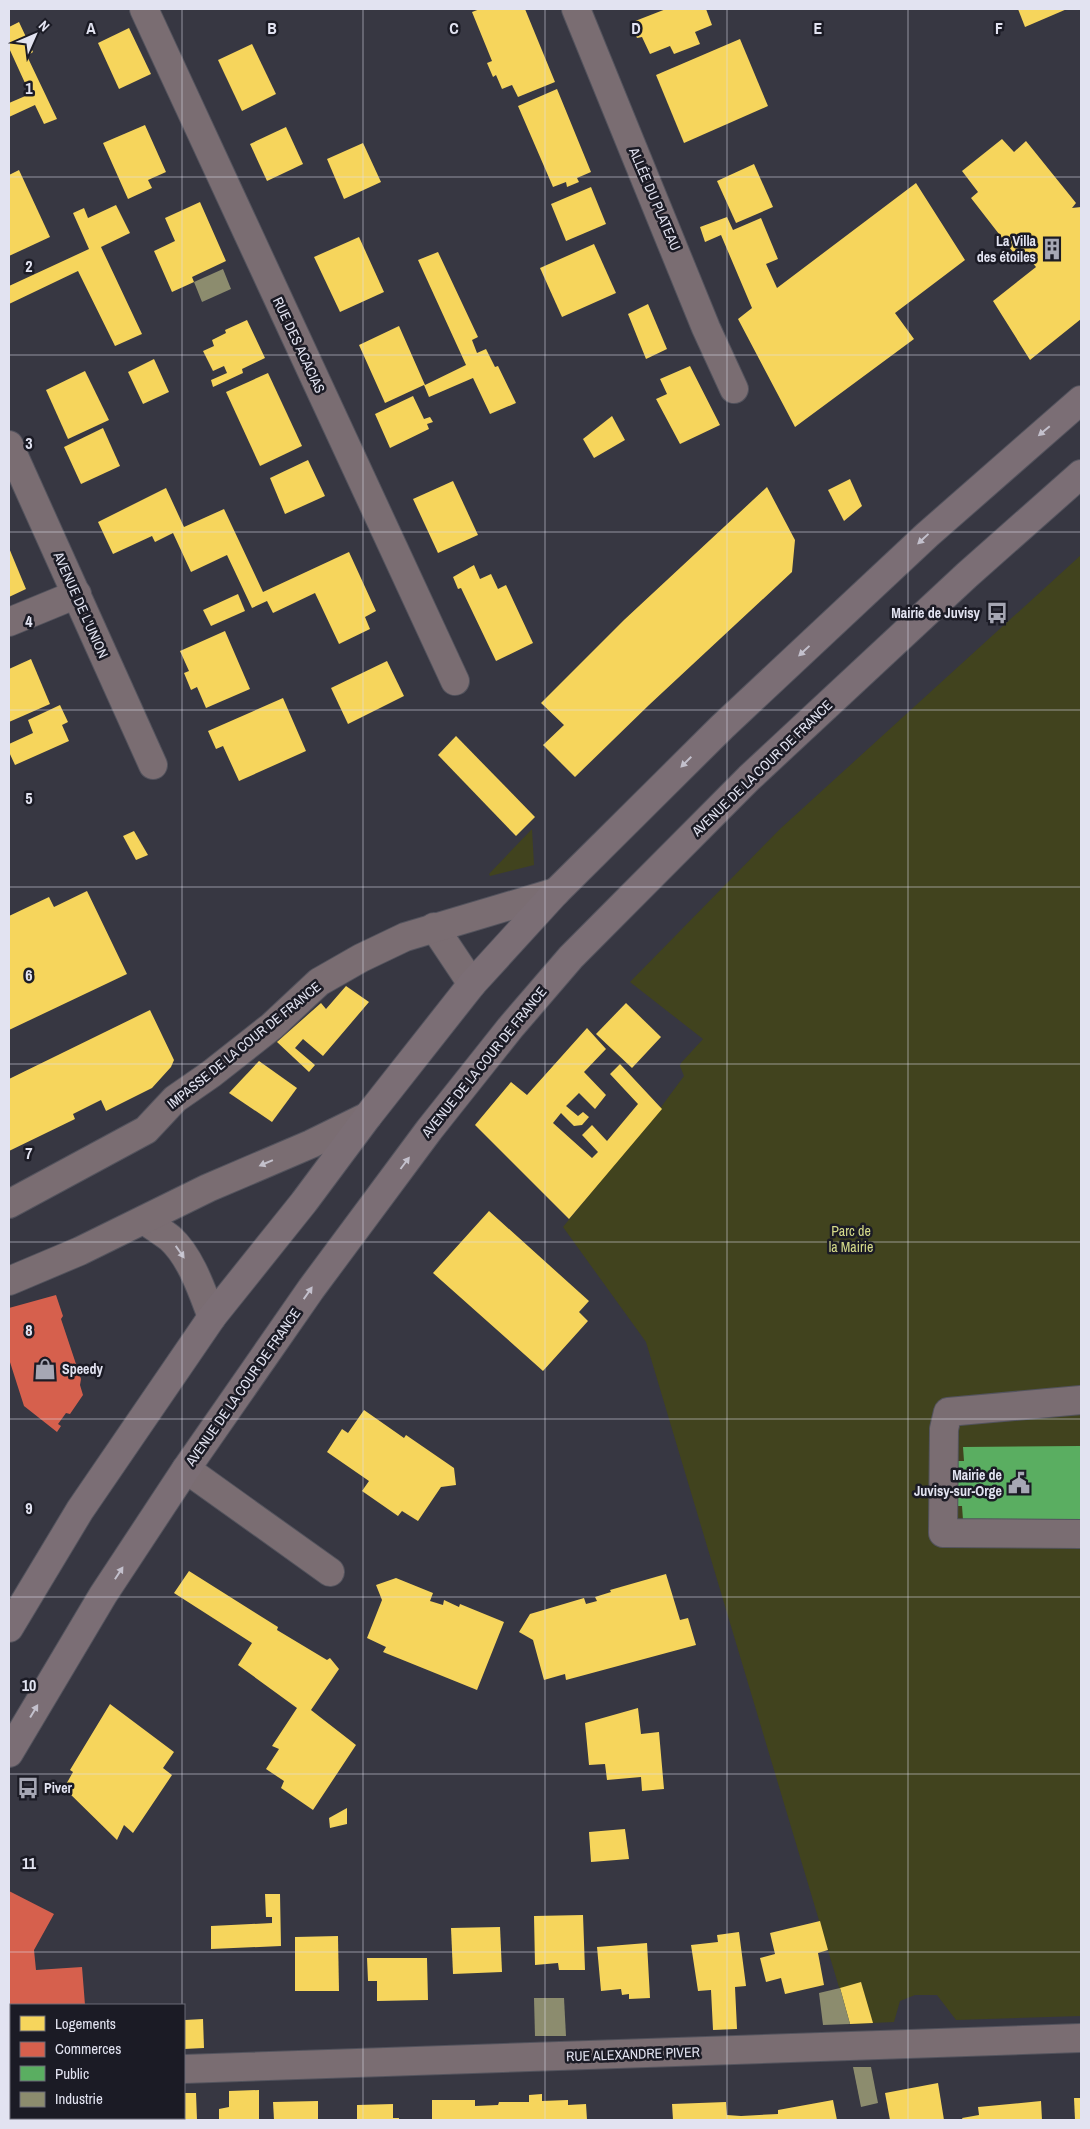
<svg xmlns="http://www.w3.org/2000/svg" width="1090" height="2129" viewBox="0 0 1090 2129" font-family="'Archivo Narrow',sans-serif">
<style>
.green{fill:#41431e}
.homes{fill:#f6d55c}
.shops{fill:#d6604d}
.public{fill:#5aae61}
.industry{fill:#8c8c6e}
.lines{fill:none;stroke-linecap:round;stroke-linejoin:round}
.minor-casing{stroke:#53535d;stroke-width:30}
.major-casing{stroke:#53535d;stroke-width:30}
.minor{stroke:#7a6d72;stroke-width:28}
.major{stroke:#7b6e75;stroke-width:28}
.oneway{fill:#c3c0cc}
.oneway2{fill:#c3c0cb}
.grid{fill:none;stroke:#e2e3f1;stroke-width:1;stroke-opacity:0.55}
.labels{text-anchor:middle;stroke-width:5;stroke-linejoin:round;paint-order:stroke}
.street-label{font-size:14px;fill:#e2e3f1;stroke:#1b1b25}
.poi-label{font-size:14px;font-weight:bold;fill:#e2e3f1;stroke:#1b1b25;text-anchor:end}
.park-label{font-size:14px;fill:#d6db8a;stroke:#1b1b25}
.grid-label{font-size:16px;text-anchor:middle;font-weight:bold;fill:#e2e3f1;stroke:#1b1b25;stroke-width:5;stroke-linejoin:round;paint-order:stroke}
</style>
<rect width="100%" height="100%" fill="#373742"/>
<g class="green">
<path d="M1081,555V2016L956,2020L937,1995H915L900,2001L894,2022L850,2024L646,1342L563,1227L661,1107L684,1076L680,1066L681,1063L703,1039L630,982L780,829Z"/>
<path d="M532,829L534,865L490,876L489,874Z"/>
</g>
<g class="homes">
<path d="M480,9H525L555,82L518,97L512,85L502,89L496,75L493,77L487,63L492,61L472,12Z"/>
<path d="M666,9H706L712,25L695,32L700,44L674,54L670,46L650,54L642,37L637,38L630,23Z"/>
<path d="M1018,9H1067L1025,27Z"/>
<path d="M19,22L33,52L27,56L57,119L44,124L35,105L9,117V103L30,94L9,48V27Z"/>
<path d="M129,28L151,74L119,89L98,43Z"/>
<path d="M740,39L768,106L684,143L656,75Z"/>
<path d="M252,44L276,94L242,111L218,60Z"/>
<path d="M557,89L591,172L577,178L579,182L567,187L566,182L553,187L518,106Z"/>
<path d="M145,125L166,172L148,180L152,188L128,199L103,143Z"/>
<path d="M286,127L303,164L267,181L250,144Z"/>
<path d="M1002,139L1014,152L1026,141L1076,203L1072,208L1081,207V319L1030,360L993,301L1036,267L1020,247L1013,252L971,198L978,192L962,171Z"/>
<path d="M363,143L381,182L344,199L327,159Z"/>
<path d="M754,164L773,207L736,223L717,181Z"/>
<path d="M19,170L50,237L9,256V175Z"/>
<path d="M916,183L965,260L895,313L914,339L795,427L738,319L752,308L721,235L705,242L700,227L727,217L733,230L761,218L778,259L766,264L777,288Z"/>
<path d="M591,187L606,224L566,241L551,204Z"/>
<path d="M200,202L226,261L192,277L194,282L172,292L154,251L175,241L165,218Z"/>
<path d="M116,205L130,233L101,247L142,334L115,346L78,271L9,304V286L89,249L73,213L84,208L88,218Z"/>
<path d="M359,237L384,292L340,312L314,257Z"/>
<path d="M594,244L616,293L562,317L540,268Z"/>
<path d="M438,252L478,337L472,340L477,353L486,349L495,367L498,366L516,403L490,414L473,378L429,397L424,385L385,403L359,345L399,326L425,385L466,365L418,260Z"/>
<path d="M648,304L667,349L646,359L628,314Z"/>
<path d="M247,320L265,358L242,369L243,373L213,387L211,380L227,373L224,366L213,371L203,351L214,346L212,340L226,333L225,330Z"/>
<path d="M154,359L169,392L143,404L128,372Z"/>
<path d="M690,366L720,425L680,444L656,399L667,394L660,379Z"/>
<path d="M85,371L109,420L68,439L46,390Z"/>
<path d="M268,373L302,446L260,466L226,392Z"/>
<path d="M413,396L424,419L430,417L433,422L427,424L429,429L390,448L375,414Z"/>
<path d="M612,416L625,440L594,458L583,439Z"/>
<path d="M103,428L120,466L81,484L64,447Z"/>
<path d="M308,460L325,496L285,514L270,478Z"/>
<path d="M850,479L862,506L844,521L828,490Z"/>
<path d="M453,481L478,535L438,553L413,499Z"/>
<path d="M767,487L795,540L792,572L649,705L575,777L543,745L564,725L541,703L624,620Z"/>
<path d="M166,488L184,527L224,509L263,592L349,552L376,611L365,617L370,629L339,644L315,593L273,613L267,601L252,608L227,555L191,572L173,533L155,542L152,536L113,554L98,522Z"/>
<path d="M9,548L26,589L9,597Z"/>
<path d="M474,565L480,579L491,574L498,589L506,585L533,643L496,661L461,588L458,589L453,577Z"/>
<path d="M238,594L245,611L211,626L203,610Z"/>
<path d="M225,631L250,689L206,708L197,687L191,690L184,673L189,671L180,651Z"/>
<path d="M31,659L50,704L9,722V669Z"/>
<path d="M387,661L404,696L348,724L331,688Z"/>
<path d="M283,698L306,751L239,781L223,746L216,749L208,731Z"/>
<path d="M60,705L68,722L62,725L69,741L15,765L9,752V744L33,733L28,720Z"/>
<path d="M456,736L535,817L516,836L438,755Z"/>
<path d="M134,831L148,855L136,860L123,836Z"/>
<path d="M87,891L127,974L9,1030V916L49,897L54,907Z"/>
<path d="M346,986L369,1002L323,1056L303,1039L295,1048L315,1065L309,1072L277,1042L321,1003L326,1009Z"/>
<path d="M626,1003L661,1037L632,1068L596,1034Z"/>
<path d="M150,1010L174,1060L171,1067L152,1088L106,1111L101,1100L73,1114L75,1119L9,1151V1079Z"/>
<path d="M587,1028L606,1049L584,1072L606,1095L595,1109L579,1093L566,1106L578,1116L583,1112L589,1117L582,1125L574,1126L561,1113L553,1123L592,1158L598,1152L582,1135L592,1125L607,1141L638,1104L610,1074L620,1064L662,1109L569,1219L475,1125L511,1082L527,1095Z"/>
<path d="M259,1061L297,1088L272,1122L229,1093Z"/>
<path d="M489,1211L589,1301L579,1312L588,1321L543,1371L433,1273Z"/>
<path d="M364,1410L404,1438L406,1435L454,1468L456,1485L441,1487L418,1521L402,1511L398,1516L362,1491L369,1481L327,1452L342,1429L348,1433Z"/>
<path d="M189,1571L278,1627L277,1630L327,1660L330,1658L339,1669L311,1710L356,1745L313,1810L281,1788L284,1781L266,1769L279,1749L272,1746L297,1708L238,1665L252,1643L174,1593Z"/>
<path d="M666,1574L680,1620L688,1618L696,1645L566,1680L565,1674L544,1680L533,1640L519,1632L530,1614L584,1598L586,1604L597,1601L595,1597L611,1592L610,1590Z"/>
<path d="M396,1578L433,1593L430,1601L443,1605L444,1600L459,1607L460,1604L504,1622L477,1690L383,1652L386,1647L367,1638L382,1600L376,1585Z"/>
<path d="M110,1704L174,1752L163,1768L172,1775L133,1833L124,1825L117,1840L64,1788L73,1772L70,1770Z"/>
<path d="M638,1708L641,1734L659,1732L664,1789L642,1791L641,1777L607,1780L605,1764L589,1765L585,1723Z"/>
<path d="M347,1808V1824L330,1828L329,1818Z"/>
<path d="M625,1829L629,1859L591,1862L589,1832Z"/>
<path d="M265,1894H280L281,1946L211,1949V1926L272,1923V1917H266Z"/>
<path d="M583,1915L585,1970H559L558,1963L535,1965L534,1916Z"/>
<path d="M820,1921L828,1950L818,1953L824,1985L785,1994L781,1978L766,1982L760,1958L775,1954L770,1933Z"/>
<path d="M500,1927L502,1972L453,1974L451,1928Z"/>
<path d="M739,1932L746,1986L735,1987L737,2029L713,2030L711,1990L698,1991L691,1945L718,1942L717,1935Z"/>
<path d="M338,1936L339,1991H295V1937Z"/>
<path d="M647,1943L650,1998L629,1999V1994L622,1995L621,1989L601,1991L597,1947Z"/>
<path d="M367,1958H427L428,2000L377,2001V1981H368Z"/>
<path d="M861,1982L873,2023L850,2024L840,1988Z"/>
<path d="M203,2019L204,2048L184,2049L185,2020Z"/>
<path d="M938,2083L944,2120H890L885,2093Z"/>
<path d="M259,2090V2120H219V2109L229,2107V2091Z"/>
<path d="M184,2093H196L197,2120H123V2118H184Z"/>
<path d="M542,2094V2101L568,2100V2105L586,2104L587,2120H432V2100H475V2106L498,2105L499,2102H529V2095Z"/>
<path d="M1074,2098H1081V2120H1075Z"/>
<path d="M833,2100L837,2120H673L672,2104L726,2102L727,2115L741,2116L778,2114V2110Z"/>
<path d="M318,2101V2120H274L273,2102Z"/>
<path d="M1041,2101L1042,2120H963L962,2118L979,2115L978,2107Z"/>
<path d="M393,2104V2118H399V2120H357V2105Z"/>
</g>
<g class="shops">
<path d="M56,1295L63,1316L61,1319L81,1379L80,1385L83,1395L70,1414L66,1413L58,1424L61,1426L57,1432L24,1406L9,1359V1308Z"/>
<path d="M9,1891L54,1914L34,1950L36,1970L82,1967L85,2005H11V2029H9Z"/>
</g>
<path class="public" d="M1081,1446V1520H1048L1047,1524L963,1520L962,1506H956V1461H964L963,1447Z"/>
<g class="industry">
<path d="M223,269L231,289L202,302L194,282Z"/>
<path d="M840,1988L850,2024L823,2025L819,1993Z"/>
<path d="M534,1998H564L566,2036H535Z"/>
<path d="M853,2067H871L878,2103L861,2107Z"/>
</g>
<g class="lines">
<g class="minor-casing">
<g id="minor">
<path d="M144,9L455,681"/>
<path d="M576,9L706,328L734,389"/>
<path d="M9,445L153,765"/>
<path d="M9,622L77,594"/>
<path d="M434,927L472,984"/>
<path d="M9,1204L146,1130L175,1099L211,1074L272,1026L319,982L361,958L405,937L556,892"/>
<path d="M144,1220C153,1226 162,1232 170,1238C191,1257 202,1291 212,1317"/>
<path d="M9,1281L80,1251L208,1188L311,1144L368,1116"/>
<path d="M1081,1400L948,1412L944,1429L943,1533L1081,1534"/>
<path d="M186,1469L330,1572"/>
<path d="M184,2069L1081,2038"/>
<path d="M9,2077L11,2076"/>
<path d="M9,2103L11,2105"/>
<path d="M27,2118L30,2120"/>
</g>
</g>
<g class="major-casing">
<g id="major">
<path d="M9,1628L80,1510L212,1317L304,1202L368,1116L472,984L556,892L722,727L927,535L1081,400"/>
<path d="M9,1753L103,1595L186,1469L311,1289L429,1130L510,1028L571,957L749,778L967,575L1081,474"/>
</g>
</g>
<use href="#minor" class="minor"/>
<use href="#major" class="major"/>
</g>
<defs><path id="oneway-solid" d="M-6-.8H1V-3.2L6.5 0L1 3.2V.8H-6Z" transform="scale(1.25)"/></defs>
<g class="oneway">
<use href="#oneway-solid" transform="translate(1044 431) rotate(140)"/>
<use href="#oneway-solid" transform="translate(923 539) rotate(137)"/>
<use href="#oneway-solid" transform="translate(804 651) rotate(137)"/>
<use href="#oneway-solid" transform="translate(686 762) rotate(135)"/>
<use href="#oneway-solid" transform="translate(405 1163) rotate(-53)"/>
<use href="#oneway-solid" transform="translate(308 1293) rotate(-55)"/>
<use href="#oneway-solid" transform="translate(119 1573) rotate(-57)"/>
<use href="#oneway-solid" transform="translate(34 1711) rotate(-59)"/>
</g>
<g class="oneway2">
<use href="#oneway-solid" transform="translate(266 1163) rotate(157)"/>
<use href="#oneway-solid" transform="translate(180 1252) rotate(55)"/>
</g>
<path class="grid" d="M182,9V2005M363,9V2120M545,9V2120M727,9V2120M908,9V2120M9,177H1081M9,355H1081M9,532H1081M9,710H1081M9,887H1081M9,1064H1081M9,1242H1081M9,1419H1081M9,1597H1081M9,1774H1081M9,1952H1081M182,2118V2120"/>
<defs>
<g id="building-bare" transform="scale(1.725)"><path d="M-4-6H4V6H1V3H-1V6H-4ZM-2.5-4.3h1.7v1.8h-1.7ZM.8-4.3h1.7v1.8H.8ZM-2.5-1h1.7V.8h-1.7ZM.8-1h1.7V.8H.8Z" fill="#a6a7b4" stroke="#1b1b25" stroke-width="2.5" paint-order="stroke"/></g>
<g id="bus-bare" transform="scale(1.725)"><path d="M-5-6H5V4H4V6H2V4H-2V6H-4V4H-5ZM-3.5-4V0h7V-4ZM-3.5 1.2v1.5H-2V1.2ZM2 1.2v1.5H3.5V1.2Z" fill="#a6a7b4" stroke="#1b1b25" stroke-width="2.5" paint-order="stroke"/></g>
<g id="shop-bare" transform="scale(1.725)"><path d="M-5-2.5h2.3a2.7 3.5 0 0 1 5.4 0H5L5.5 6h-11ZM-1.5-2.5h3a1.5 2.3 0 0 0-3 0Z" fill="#a6a7b4" stroke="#1b1b25" stroke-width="2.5" paint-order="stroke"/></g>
<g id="civic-bare" transform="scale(1.725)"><path d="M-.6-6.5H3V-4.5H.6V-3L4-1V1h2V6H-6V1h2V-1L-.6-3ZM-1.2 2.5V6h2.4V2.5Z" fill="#a6a7b4" stroke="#1b1b25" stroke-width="2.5" paint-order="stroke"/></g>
</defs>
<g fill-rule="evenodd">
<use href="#building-bare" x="1052" y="249"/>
<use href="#bus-bare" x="997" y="613"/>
<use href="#shop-bare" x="45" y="1369"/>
<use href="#civic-bare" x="1019" y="1483"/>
<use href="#bus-bare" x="28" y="1788"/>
</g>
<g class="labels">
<g class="street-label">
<text transform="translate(655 199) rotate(67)" y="5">ALLÉE DU PLATEAU</text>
<text transform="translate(299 345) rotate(65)" y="5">RUE DES ACACIAS</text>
<text transform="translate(81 605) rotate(66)" y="5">AVENUE DE L'UNION</text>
<text transform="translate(762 768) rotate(-44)" y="5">AVENUE DE LA COUR DE FRANCE</text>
<text transform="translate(244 1045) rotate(-39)" y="5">IMPASSE DE LA COUR DE FRANCE</text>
<text transform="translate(484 1062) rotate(-51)" y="5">AVENUE DE LA COUR DE FRANCE</text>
<text transform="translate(243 1387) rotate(-55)" y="5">AVENUE DE LA COUR DE FRANCE</text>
<text transform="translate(633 2054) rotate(-2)" y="5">RUE ALEXANDRE PIVER</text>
</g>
<g class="poi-label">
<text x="1036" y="246">La Villa<tspan x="1036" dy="16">des étoiles</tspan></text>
<text x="980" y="618">Mairie de Juvisy</text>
<text x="62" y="1374" text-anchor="start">Speedy</text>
<text x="1002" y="1480">Mairie de<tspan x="1002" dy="16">Juvisy-sur-Orge</tspan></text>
<text x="44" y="1793" text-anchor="start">Piver</text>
</g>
<g class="park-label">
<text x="851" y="1236">Parc de<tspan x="851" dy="16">la Mairie</tspan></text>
</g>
</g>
<g class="grid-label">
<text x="91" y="34">A</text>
<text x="272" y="34">B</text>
<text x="454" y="34">C</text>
<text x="636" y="34">D</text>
<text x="818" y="34">E</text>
<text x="999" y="34">F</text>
<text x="29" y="94">1</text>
<text x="29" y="272">2</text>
<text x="29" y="449">3</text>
<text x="29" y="627">4</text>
<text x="29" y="804">5</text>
<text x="29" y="981">6</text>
<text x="29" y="1159">7</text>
<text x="29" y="1336">8</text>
<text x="29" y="1514">9</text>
<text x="29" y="1691">10</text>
<text x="29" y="1869">11</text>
</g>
<rect width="1090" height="2129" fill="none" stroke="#e2e3f1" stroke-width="20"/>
<rect x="10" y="2004" width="175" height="115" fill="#1b1b25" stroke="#6b6b77"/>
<rect x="20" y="2016" width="25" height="15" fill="#f6d55c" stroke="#6b6b77"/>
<text x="55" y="2029" font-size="15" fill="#e2e3f1">Logements</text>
<rect x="20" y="2042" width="25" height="15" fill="#d6604d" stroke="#6b6b77"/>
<text x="55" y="2054" font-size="15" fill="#e2e3f1">Commerces</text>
<rect x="20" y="2066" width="25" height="15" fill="#5aae61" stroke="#6b6b77"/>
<text x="55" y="2079" font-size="15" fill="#e2e3f1">Public</text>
<rect x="20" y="2092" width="25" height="15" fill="#8c8c6e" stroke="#6b6b77"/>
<text x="55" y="2104" font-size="15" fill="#e2e3f1">Industrie</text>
<g transform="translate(35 35) rotate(45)" stroke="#1b1b25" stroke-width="4" paint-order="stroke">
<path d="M0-4L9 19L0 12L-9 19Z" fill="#e2e3f1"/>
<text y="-8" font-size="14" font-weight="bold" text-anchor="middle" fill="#e2e3f1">N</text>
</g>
</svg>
